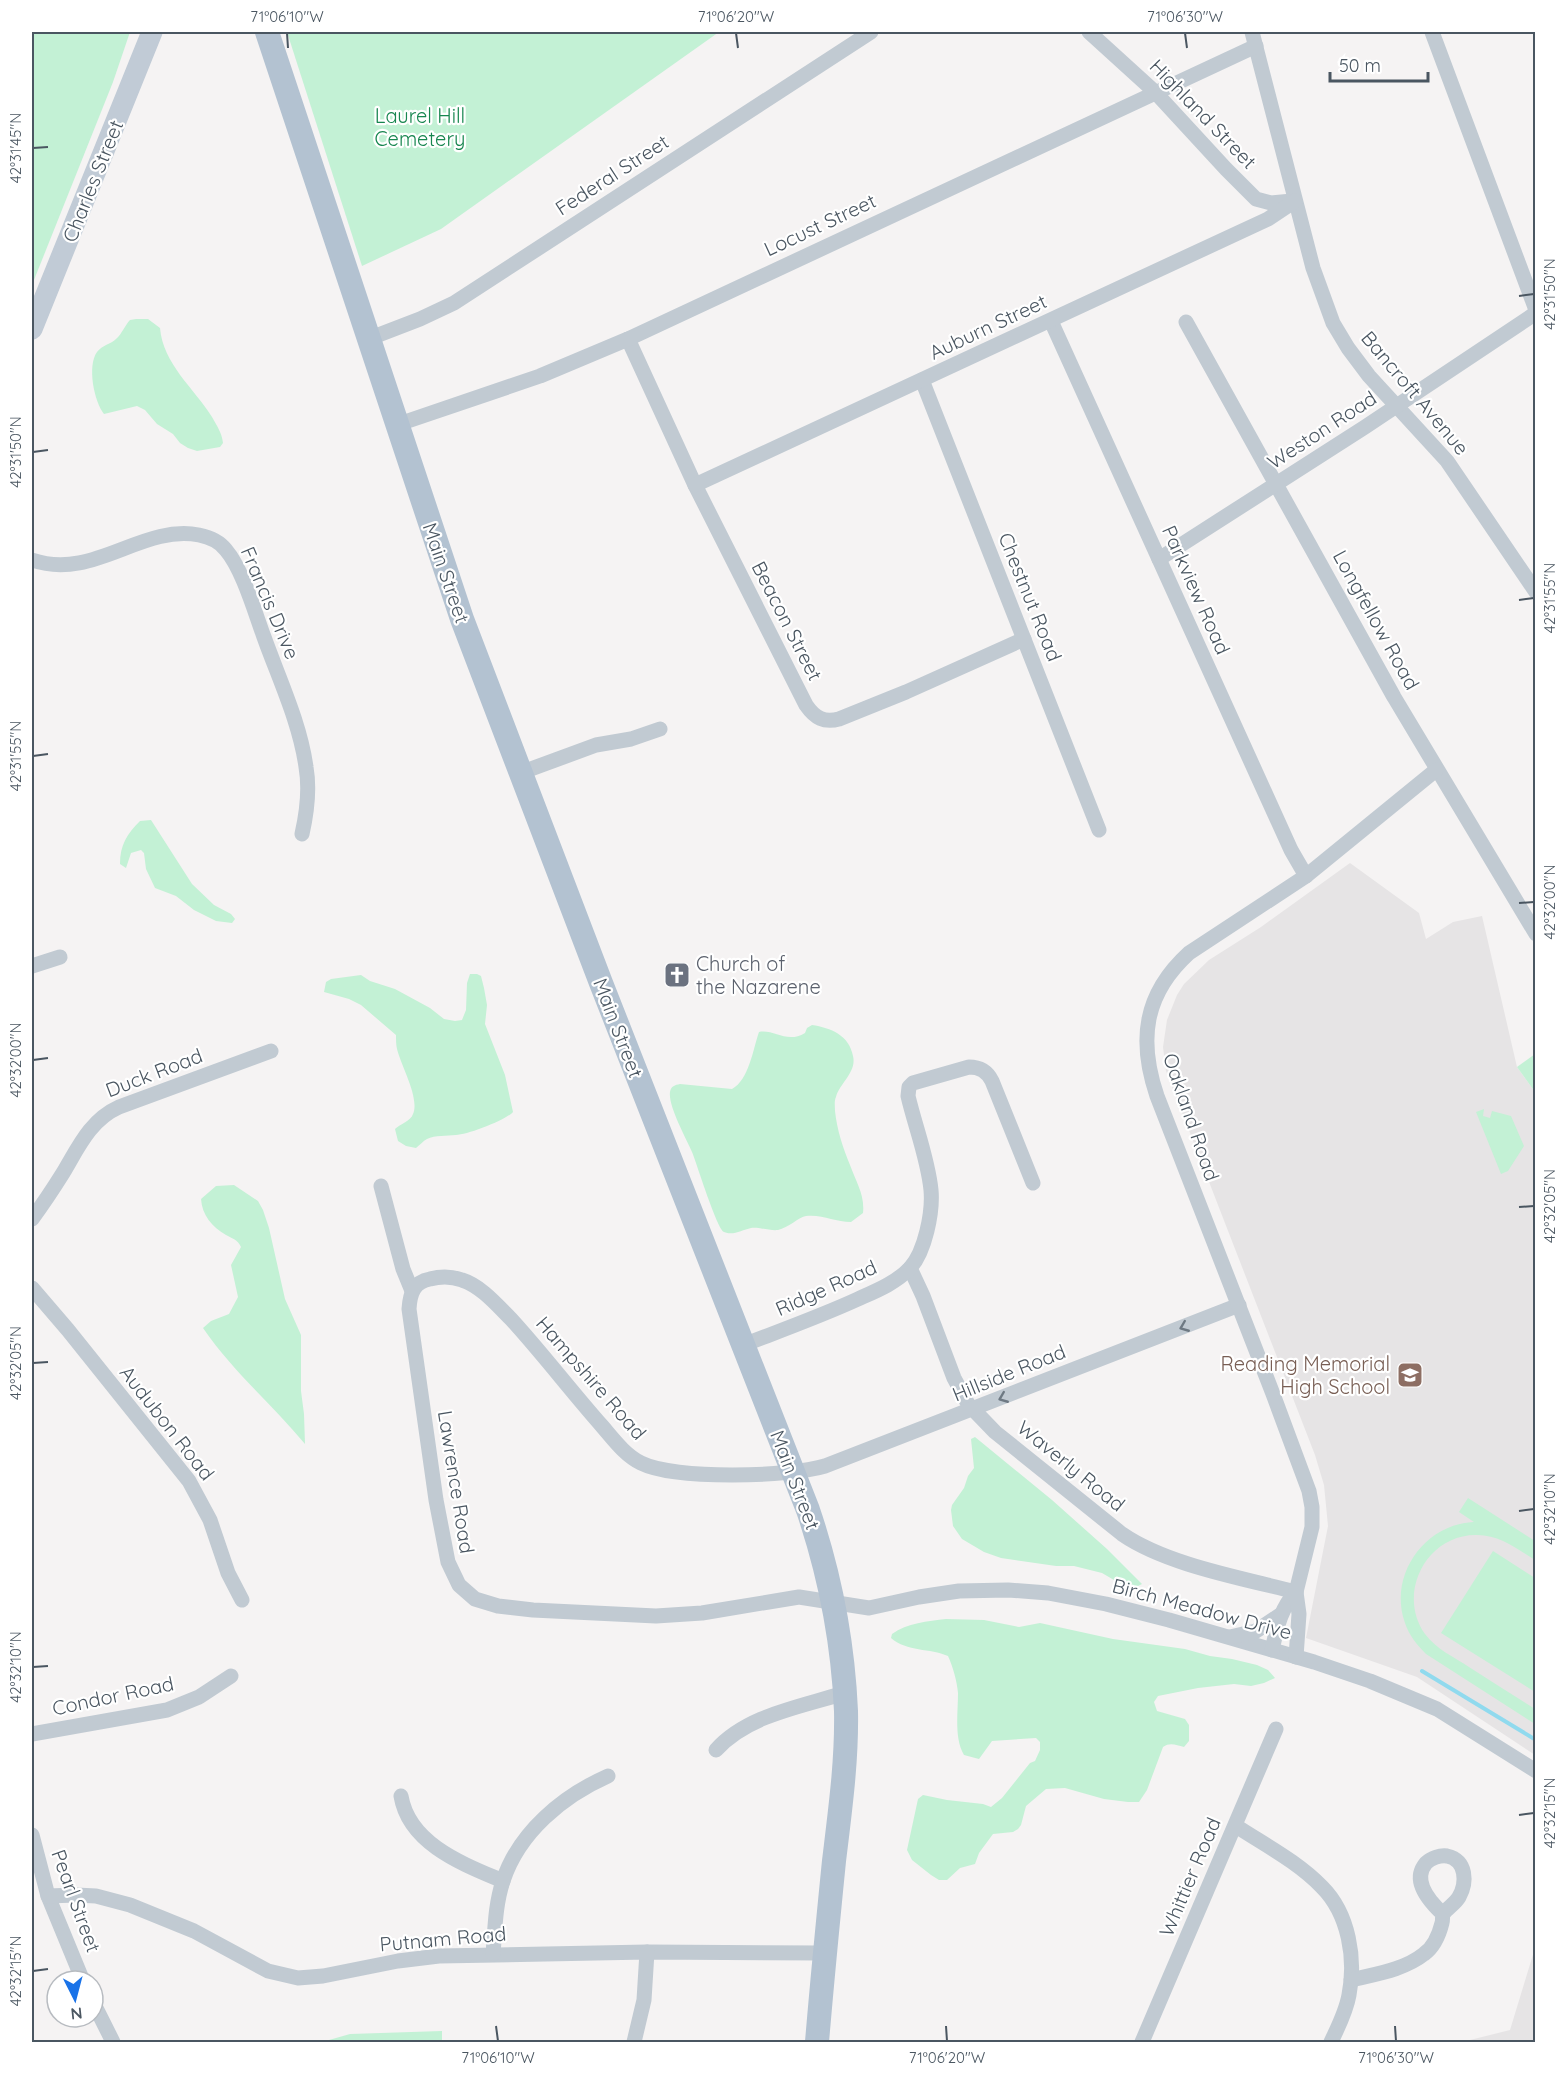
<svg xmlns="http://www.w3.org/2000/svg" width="1567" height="2074" viewBox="0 0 1567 2074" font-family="Quicksand,sans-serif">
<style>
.education{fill:#e6e4e5}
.green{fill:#c3f1d5}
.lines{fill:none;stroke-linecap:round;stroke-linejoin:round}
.stream{stroke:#90daee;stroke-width:4}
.street{stroke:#c1cad2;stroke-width:15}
.secondary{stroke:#c1cbd6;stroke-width:21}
.primary{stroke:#b3c2d1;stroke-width:24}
.oneway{stroke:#6e7983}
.ticks{fill:none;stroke:#4a5661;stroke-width:2}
.labels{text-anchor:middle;stroke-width:4.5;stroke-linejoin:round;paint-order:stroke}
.street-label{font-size:20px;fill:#4a5661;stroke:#fff}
.park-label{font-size:20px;fill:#17864f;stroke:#fff}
.worship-label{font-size:20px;fill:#5b616d;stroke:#fff;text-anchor:start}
.education-label{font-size:20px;fill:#785e54;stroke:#fff;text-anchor:end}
.neatline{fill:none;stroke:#4a5661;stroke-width:2}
.ticks-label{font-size:15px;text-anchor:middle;fill:#4a5661}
</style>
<rect width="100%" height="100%" fill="#f5f3f3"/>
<g class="education">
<path d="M1350,863L1419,913L1426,939L1453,922L1482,916L1517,1067L1535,1092V1755L1417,1677L1306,1638L1328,1526L1324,1485L1315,1455L1166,1071L1163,1047L1167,1020L1177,995L1184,984L1209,960L1261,927Z"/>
<path d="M1535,1948V2042H1462L1510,2030Z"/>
</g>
<g class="green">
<path d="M32,32H130L113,82L32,285Z"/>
<path d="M287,32H719L441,229L362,266Z"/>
<path d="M136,319H148L160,328C163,364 194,388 212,417C217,426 222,433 223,443L220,447L197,451L188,448L180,443L173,434L157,424L145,410L137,406L104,414C94,401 87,366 97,352C102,345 111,344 116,339C122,334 125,325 130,320Z"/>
<path d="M151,820L192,884L214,905L231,914L235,919L232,923L216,921L194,910L176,896L155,888L146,869L144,853L141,850L131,853L126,868L120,864C120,845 127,834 140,821Z"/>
<path d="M470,974H477L481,976L484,988L487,1005L485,1024L505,1075L513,1112C506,1120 467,1135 456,1135C447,1136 435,1135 427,1139C423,1141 420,1145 416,1148L406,1146L398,1141L395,1129C400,1124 411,1121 413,1114C420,1098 401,1066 397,1049C396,1045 396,1040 396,1035L361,1005L349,999L324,992L326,982L331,979L361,975L370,981L395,989L430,1008L444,1019L455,1021L462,1020L466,1010L467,983Z"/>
<path d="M812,1025C831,1028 849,1035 853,1056C857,1072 840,1083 836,1097C834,1101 835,1107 835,1111C837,1130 843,1148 850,1165C856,1182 865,1195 863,1213L851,1222C835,1222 822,1214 806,1216C799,1217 788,1228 778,1230C770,1231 759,1227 751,1228C742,1230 733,1236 724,1232C717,1229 697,1164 692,1152C686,1138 668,1106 670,1092C671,1086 675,1085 680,1084L732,1089C749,1080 753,1049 759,1032C774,1029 787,1044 805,1033L807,1028Z"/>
<path d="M1535,1054V1092L1517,1067Z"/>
<path d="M1484,1109L1483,1116L1490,1118L1492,1111L1511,1116L1524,1146L1508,1171L1501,1174L1476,1112Z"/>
<path d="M234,1185L258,1201L263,1210L269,1228L285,1299L301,1335V1391L304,1414L305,1444C271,1403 234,1373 203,1328L211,1321L229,1314L238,1297L231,1265L241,1247C237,1239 233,1239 226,1235C212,1227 202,1215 201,1199L216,1186Z"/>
<path d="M975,1437L1052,1500L1107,1549L1142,1584L1134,1588L1126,1587L1102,1573L1074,1566H1056L1001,1558L984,1552L962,1539L953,1526L951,1510L952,1505L964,1488L968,1476L974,1468L971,1439Z"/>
<path d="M1468,1498L1535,1541V1560C1517,1549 1500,1535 1477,1535C1427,1534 1396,1593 1425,1634C1436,1649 1454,1657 1469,1667C1491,1681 1513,1695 1535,1709V1724L1426,1654C1417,1645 1409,1635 1405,1623C1388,1576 1424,1524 1474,1522L1459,1512Z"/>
<path d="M1493,1551L1535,1578V1692L1441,1633Z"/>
<path d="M946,1619L984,1620L1019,1627L1040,1623L1113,1639L1185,1649L1210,1656L1232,1659L1257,1665L1268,1670L1275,1678L1264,1683L1251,1686L1234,1684L1198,1688L1158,1696L1154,1702L1157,1711L1185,1719L1189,1725V1741L1184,1747C1176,1745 1170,1742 1163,1747L1147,1790L1139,1802H1128L1104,1799L1065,1788L1046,1789L1026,1806L1021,1825L1018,1829L1013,1832L993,1834L979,1853L975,1864L960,1868L947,1880H939L931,1875L912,1860L907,1850L918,1799L923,1795L947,1800L983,1804L991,1807L1002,1798L1030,1763L1035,1761L1040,1750V1742L1036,1738L992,1741L979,1759L964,1755C954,1738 958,1713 958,1693C957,1681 953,1667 948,1656C930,1648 907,1652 891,1638L892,1634C907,1623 928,1621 946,1619Z"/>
<path d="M442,2031V2042H322L350,2034Z"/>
</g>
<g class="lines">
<path class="stream" d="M1422,1671L1536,1740"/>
<g class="street">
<path d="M1089,32L1155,92L1226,169L1256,199L1271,203L1292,201"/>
<path d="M1252,32L1313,268L1333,323L1348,348L1369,376L1447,461L1536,592"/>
<path d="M1432,32L1536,310"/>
<path d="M1051,321L1291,850L1306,876"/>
<path d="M1186,322L1394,697L1536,934"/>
<path d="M368,339L420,319L454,303L871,32"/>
<path d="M628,339L695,485L806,705C815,718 824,723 839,719L906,692L1024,639"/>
<path d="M922,380L1099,830"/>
<path d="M396,425L540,376L628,339L1256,46"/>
<path d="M695,485L1268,219L1295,201"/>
<path d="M1159,559L1365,427L1536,313"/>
<path d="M32,560C94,581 141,524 199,535C209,537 220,542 226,550C243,570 255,613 264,637C279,679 300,723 306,767C310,790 307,812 302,834"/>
<path d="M520,773L596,745L631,739L660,729"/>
<path d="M32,966L60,957"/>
<path d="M381,1186L403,1269L412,1291"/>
<path d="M32,1219C43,1204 53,1189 63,1173C78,1148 90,1120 119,1107L271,1051"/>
<path d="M910,1268L923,1296L954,1378L968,1404L995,1432L1122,1534C1167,1565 1242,1578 1296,1592"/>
<path d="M32,1288L68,1330L189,1481L210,1520L228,1573L242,1600"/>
<path d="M1239,1305L825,1466C789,1477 675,1480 641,1463C625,1455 614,1440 602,1426C571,1391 543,1354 511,1319C497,1305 481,1286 462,1280C451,1276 441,1276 430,1279C414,1282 410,1293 409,1309L436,1500L448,1562L459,1585L475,1599L498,1606L533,1610L656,1616L702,1613L799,1597L869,1608L919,1597L959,1591L1008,1590L1048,1593L1106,1604L1169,1620L1314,1662L1370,1681L1437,1709L1536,1771"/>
<path d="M743,1345C782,1330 821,1316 858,1299C876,1291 896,1283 910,1268C925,1252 933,1212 931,1190C928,1159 915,1126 908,1096L909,1087L913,1083L969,1067C980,1067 987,1071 992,1081L1033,1183"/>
<path d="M1230,1637L1256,1631L1280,1615"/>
<path d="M1272,1650C1277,1628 1280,1609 1296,1592"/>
<path d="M1296,1657L1299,1614L1296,1592L1312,1527V1507L1309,1491L1273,1394L1157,1096C1138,1040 1144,994 1189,953L1306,876L1436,770"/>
<path d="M32,1734L167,1710L199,1697L231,1676"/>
<path d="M716,1750C747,1715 801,1707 844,1693"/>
<path d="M401,1796C409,1844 463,1864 503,1881"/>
<path d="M1236,1826C1265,1845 1298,1862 1322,1887C1349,1914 1356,1959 1349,1995C1346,2012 1338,2027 1331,2042"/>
<path d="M32,1835L48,1896L83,1981"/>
<path d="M48,1896L76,1895L96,1896L130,1905L194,1931L268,1971L298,1978L323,1976L398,1961L439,1956L647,1952L824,1953"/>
<path d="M493,1954C495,1930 495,1905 503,1881C519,1832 563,1796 608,1776"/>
<path d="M1351,1980C1375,1974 1404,1970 1424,1954C1434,1947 1439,1935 1442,1923C1443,1920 1442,1917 1443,1914C1447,1908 1455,1904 1459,1897C1467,1883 1467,1860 1447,1856C1440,1855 1431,1858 1426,1863C1411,1881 1430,1902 1443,1914"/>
<path d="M93,2002L113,2042"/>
<path d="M634,2042L644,2000L647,1952"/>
<path d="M1142,2042L1276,1729"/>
</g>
<path class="secondary" d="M32,329L152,32"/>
<path class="primary" d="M267,32L462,619L601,983L808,1510C830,1575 843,1643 846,1711C847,1761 840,1811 834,1861C828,1921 822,1982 817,2042"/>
</g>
<defs><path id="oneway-chevron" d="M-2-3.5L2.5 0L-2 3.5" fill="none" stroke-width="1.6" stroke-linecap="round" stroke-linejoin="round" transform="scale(1.5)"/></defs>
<g class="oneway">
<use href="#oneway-chevron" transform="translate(1184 1327) rotate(158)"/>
<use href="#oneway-chevron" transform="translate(1003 1398) rotate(158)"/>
</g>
<path class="ticks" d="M287,33L288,48M736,33L738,48M1185,33L1187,48M33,148L48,147M1519,296L1534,294M33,452L48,450M1519,600L1534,598M33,756L48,754M1519,903L1534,902M33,1060L48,1058M1519,1207L1534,1206M33,1363L48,1362M1519,1511L1534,1509M33,1667L48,1666M1519,1815L1534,1813M33,1971L48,1969M496,2026L498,2041M946,2026L947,2041M1395,2026L1396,2041"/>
<defs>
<g id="church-square" transform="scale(1.35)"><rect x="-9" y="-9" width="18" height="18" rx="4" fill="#6b7280" stroke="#fff"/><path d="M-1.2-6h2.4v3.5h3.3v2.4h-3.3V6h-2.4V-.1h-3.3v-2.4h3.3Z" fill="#fff"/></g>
<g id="school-square" transform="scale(1.35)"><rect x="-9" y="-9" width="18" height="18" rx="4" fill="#8d6e63" stroke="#fff"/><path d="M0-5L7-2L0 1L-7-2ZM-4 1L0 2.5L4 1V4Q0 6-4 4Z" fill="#fff"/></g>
</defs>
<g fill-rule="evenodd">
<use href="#church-square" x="677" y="975"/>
<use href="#school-square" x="1410" y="1375"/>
</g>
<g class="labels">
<g class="street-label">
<text transform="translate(1203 114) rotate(46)" y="7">Highland Street</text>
<text transform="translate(612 175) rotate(-33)" y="7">Federal Street</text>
<text transform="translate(93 181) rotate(-68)" y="7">Charles Street</text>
<text transform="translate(820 225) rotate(-25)" y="7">Locust Street</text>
<text transform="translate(988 327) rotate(-25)" y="7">Auburn Street</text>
<text transform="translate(1415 393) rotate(50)" y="7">Bancroft Avenue</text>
<text transform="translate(1322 430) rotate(-33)" y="7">Weston Road</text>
<text transform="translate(446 573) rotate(71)" y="7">Main Street</text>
<text transform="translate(1196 590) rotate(66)" y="7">Parkview Road</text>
<text transform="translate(1030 597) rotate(68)" y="7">Chestnut Road</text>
<text transform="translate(270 603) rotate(67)" y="7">Francis Drive</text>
<text transform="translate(1376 620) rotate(61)" y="7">Longfellow Road</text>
<text transform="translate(787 621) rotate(63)" y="7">Beacon Street</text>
<text transform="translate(618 1028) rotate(69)" y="7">Main Street</text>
<text transform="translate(154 1073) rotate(-21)" y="7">Duck Road</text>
<text transform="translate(1191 1117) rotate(71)" y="7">Oakland Road</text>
<text transform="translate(826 1288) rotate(-24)" y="7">Ridge Road</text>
<text transform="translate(1009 1373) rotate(-22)" y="7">Hillside Road</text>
<text transform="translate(591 1378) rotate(49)" y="7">Hampshire Road</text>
<text transform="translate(167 1423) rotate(52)" y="7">Audubon Road</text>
<text transform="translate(1071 1466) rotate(39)" y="7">Waverly Road</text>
<text transform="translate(795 1480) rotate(69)" y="7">Main Street</text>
<text transform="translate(456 1482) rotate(81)" y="7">Lawrence Road</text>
<text transform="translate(1202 1609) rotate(15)" y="7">Birch Meadow Drive</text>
<text transform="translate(113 1696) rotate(-12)" y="7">Condor Road</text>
<text transform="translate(1190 1877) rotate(-67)" y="7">Whittier Road</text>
<text transform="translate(76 1901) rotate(70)" y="7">Pearl Street</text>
<text transform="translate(443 1939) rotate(-5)" y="7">Putnam Road</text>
</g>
<g class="park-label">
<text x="420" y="123">Laurel Hill<tspan x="420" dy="23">Cemetery</tspan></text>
</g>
<g class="worship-label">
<text x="696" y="971">Church of<tspan x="696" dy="23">the Nazarene</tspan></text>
</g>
<g class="education-label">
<text x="1390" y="1371">Reading Memorial<tspan x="1390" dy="23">High School</tspan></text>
</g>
</g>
<rect width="1567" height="2074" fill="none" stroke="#ffffff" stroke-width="66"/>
<g transform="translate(75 1999) rotate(174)"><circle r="28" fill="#ffffff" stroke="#b7bbc0" stroke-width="1.5"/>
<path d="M0-4.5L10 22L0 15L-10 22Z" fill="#1a73e8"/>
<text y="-9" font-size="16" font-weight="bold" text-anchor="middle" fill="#4a5661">N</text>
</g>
<path d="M1330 72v9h98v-9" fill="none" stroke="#4a5661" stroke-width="3"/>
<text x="1339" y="72" font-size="18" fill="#4a5661" stroke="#ffffff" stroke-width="4.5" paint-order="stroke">50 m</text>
<rect x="33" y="33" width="1501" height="2008" class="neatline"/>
<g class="ticks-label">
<text x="287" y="22">71°06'10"W</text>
<text x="736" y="22">71°06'20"W</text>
<text x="1185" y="22">71°06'30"W</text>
<text transform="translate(16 148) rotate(-90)" y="5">42°31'45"N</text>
<text transform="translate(1550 294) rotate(-90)" y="5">42°31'50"N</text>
<text transform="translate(16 452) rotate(-90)" y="5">42°31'50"N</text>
<text transform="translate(1550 598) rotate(-90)" y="5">42°31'55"N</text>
<text transform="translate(16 756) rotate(-90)" y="5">42°31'55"N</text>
<text transform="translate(1550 902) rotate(-90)" y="5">42°32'00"N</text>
<text transform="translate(16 1060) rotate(-90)" y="5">42°32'00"N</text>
<text transform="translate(1550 1206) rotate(-90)" y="5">42°32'05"N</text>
<text transform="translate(16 1363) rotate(-90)" y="5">42°32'05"N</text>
<text transform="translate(1550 1509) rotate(-90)" y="5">42°32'10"N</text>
<text transform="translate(16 1667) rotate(-90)" y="5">42°32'10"N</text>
<text transform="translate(1550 1813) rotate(-90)" y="5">42°32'15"N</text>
<text transform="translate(16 1971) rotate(-90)" y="5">42°32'15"N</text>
<text x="498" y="2063">71°06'10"W</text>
<text x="947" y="2063">71°06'20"W</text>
<text x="1396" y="2063">71°06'30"W</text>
</g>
</svg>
